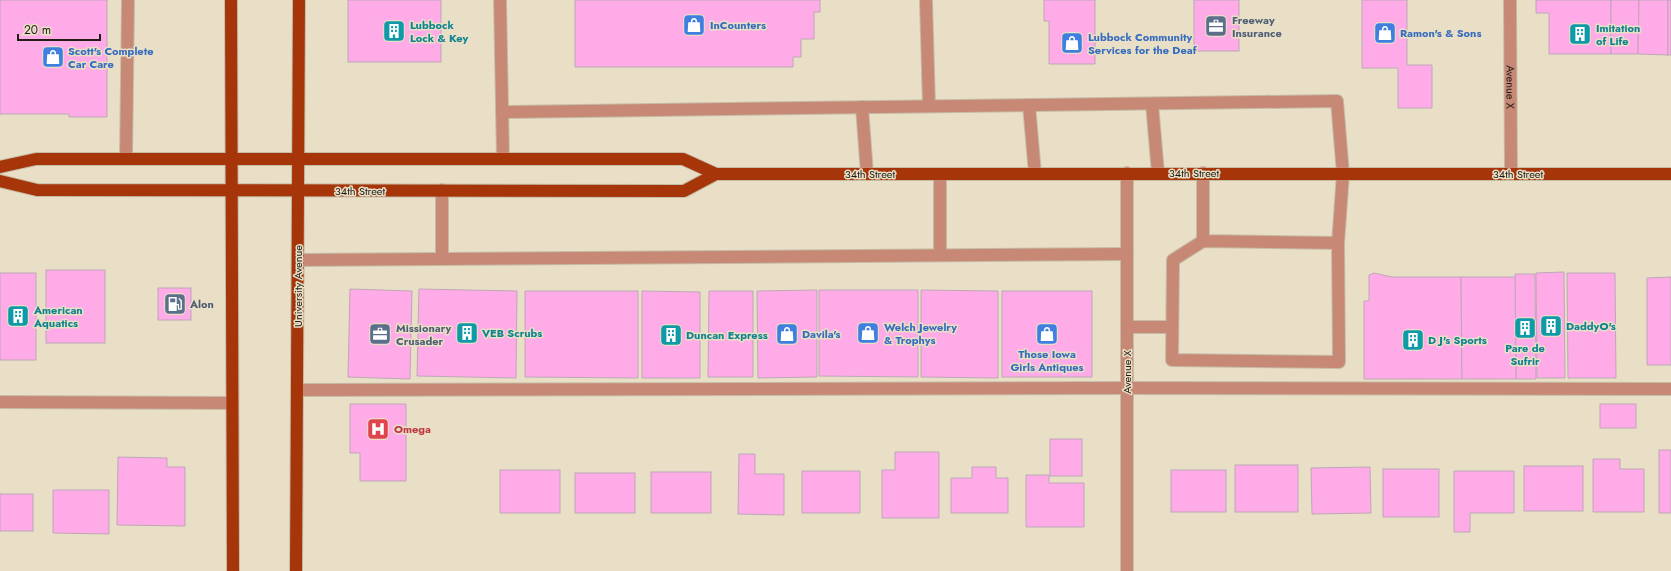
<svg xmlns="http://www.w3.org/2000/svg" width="1671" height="571" viewBox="0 0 1671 571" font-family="Jost,sans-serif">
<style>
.building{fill:#feabe8;stroke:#bea7b7}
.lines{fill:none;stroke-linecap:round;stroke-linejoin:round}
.minor-casing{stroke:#c5bca6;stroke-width:14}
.major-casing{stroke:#c5bca6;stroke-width:14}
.minor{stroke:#c78875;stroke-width:12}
.major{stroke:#a63509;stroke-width:12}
.labels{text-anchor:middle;stroke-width:3;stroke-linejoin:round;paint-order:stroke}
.service-label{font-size:11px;font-weight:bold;fill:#4e5e75;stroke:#e9dfc6;text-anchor:start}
.culture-label{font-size:11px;font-weight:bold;fill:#0d838f;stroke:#e9dfc6;text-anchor:start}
.shop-label{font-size:11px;font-weight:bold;fill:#366cbe;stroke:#e9dfc6;text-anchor:start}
.street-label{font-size:11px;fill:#211d14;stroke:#e9dfc6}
.health-label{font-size:11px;font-weight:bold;fill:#be3a42;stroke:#e9dfc6;text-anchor:start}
</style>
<rect width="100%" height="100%" fill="#e9dfc6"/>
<g class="building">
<path d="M0,0H107V117H69V114H0Z"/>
<rect x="348" y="0" width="93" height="62"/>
<path d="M575,0H820V12H814V39H801V57H793V67H575Z"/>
<path d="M1044,0H1095V64H1049V21H1044Z"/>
<rect x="1194" y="0" width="45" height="51"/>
<path d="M1362,0H1407V65H1432V108H1398V68H1362Z"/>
<path d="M1536,0H1611V54H1549V13H1536Z"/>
<path d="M1611,0H1639L1638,54H1611Z"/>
<path d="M1639,0H1668V55L1638,54Z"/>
<rect x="1668" y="0" width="3" height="55"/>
<rect x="46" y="270" width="59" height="73"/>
<path d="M1564,272L1565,378H1537L1536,273Z"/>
<rect x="0" y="273" width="36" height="87"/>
<path d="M1374,273L1392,277H1461L1462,379H1364V301H1369V275Z"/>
<path d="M1567,273H1615L1616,378H1568Z"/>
<path d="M1515,274H1535L1536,379H1516Z"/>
<path d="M1461,277H1515L1516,379H1462Z"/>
<path d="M1671,277V365H1647V278Z"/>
<rect x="158" y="288" width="33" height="32"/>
<path d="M350,289L412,291L410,379L348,377Z"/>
<path d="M419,289L517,291L516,378L417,376Z"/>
<path d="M817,290V377L758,378L757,291Z"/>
<path d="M819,290H918V377L819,376Z"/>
<path d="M921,290L998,291V378L921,377Z"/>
<path d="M525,291H638V378L525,377Z"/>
<path d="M642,291L700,292V378H642Z"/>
<path d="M709,291H753V377H708Z"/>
<rect x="1002" y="291" width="90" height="86"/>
<path d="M350,404H406V481H360V453H350Z"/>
<rect x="1600" y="404" width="36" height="24"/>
<rect x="1050" y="439" width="32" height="37"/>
<rect x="1659" y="450" width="12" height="63"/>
<path d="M895,452H939V518H882V470H895Z"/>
<path d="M739,454H755V474H784V515L738,514Z"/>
<path d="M118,457L167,458V467H185V526L117,525Z"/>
<path d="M1593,459H1620V469H1644V512H1593Z"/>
<rect x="1235" y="465" width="63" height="47"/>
<rect x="1524" y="466" width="59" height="45"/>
<path d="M972,467H996V478H1008V513H951V478H972Z"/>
<path d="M1370,467L1371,513L1312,514L1311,468Z"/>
<rect x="1383" y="469" width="56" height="48"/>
<rect x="500" y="470" width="60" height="43"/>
<rect x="1171" y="470" width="55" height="42"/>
<rect x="802" y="471" width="58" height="42"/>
<path d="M1454,471H1514V513H1470V532H1454Z"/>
<rect x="651" y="472" width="60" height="41"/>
<rect x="575" y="473" width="60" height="40"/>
<path d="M1026,475H1049V483H1084V527H1026Z"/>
<path d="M53,490H109V534L53,533Z"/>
<rect x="0" y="494" width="33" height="37"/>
</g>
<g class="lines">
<g class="minor-casing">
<g id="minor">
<path d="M500,0L503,158"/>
<path d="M926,0L929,106"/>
<path id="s1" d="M1510,0L1511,174"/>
<path d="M1152,104L1158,173"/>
<path d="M1029,105L1035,174"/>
<path d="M862,107L867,174"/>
<path d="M502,112L1337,101L1343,174L1338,243"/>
<path d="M126,159L128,0"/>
<path d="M1127,173V571"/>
<path d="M1203,173V241L1338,243L1339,362L1172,360L1173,260L1203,241"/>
<path d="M940,174V254"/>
<path d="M442,190V259"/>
<path d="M298,260L1127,254"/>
<path d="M1127,327H1172"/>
<path d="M298,390L1127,388L1671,389"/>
<path d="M0,402L232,403"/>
</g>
</g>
<g class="major-casing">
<g id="major">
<path d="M231,0L233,571"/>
<path d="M0,167L36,159H683L716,174H1671"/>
<path d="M0,181L37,190L684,191L716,174"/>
<path d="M296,571L299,0"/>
</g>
</g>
<use href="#minor" class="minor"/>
<use href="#major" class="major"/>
</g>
<defs>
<g id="shop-square" transform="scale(1.15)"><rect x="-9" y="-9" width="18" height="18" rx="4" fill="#3f7fe0" stroke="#e9dfc6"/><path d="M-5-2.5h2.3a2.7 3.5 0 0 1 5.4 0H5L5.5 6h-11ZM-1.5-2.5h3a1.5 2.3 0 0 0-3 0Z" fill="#fff"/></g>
<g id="office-square" transform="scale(1.15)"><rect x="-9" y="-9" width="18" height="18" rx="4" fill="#5c6f8a" stroke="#e9dfc6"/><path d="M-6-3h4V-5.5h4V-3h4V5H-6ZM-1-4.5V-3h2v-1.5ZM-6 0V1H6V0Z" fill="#fff"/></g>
<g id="building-square" transform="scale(1.15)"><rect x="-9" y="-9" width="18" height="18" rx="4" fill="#0f9aa8" stroke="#e9dfc6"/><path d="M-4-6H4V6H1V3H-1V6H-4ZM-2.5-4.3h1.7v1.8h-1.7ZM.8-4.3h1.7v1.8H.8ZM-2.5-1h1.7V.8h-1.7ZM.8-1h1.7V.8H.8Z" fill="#fff"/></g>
<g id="fuel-square" transform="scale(1.15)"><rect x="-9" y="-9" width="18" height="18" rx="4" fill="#5c6f8a" stroke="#e9dfc6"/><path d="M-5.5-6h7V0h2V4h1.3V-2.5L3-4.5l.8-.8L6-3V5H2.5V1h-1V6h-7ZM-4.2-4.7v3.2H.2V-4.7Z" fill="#fff"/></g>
<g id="hospital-square" transform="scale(1.15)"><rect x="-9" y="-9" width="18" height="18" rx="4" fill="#e0444e" stroke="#e9dfc6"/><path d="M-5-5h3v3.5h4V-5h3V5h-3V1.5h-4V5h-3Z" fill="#fff"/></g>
</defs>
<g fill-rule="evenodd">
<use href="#shop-square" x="694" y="25"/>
<use href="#office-square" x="1216" y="26"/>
<use href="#building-square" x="394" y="31"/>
<use href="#shop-square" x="1385" y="33"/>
<use href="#building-square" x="1580" y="34"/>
<use href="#shop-square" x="1072" y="43"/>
<use href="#shop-square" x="53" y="57"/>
<use href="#fuel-square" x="175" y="304"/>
<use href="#building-square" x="18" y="316"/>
<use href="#building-square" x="1551" y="326"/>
<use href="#building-square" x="1525" y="328"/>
<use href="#building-square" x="467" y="333"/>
<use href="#shop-square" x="868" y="333"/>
<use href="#office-square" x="380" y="334"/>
<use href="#shop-square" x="787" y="334"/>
<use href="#shop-square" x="1047" y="334"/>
<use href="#building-square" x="671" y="335"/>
<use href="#building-square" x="1413" y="340"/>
<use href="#hospital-square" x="378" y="429"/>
</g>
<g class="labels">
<g class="service-label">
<text x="1232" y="24">Freeway<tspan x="1232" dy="13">Insurance</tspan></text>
<text x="190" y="308">Alon</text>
<text x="396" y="332">Missionary<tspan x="396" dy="13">Crusader</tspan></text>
</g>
<g class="culture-label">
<text x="410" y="29">Lubbock<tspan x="410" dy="13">Lock &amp; Key</tspan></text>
<text x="1596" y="32">Imitation<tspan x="1596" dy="13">of Life</tspan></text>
<text x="34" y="314">American<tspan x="34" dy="13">Aquatics</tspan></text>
<text x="1566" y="330">DaddyO's</text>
<text x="482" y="337">VEB Scrubs</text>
<text x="686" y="339">Duncan Express</text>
<text x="1428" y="344">D J's Sports</text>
<text x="1525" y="352" text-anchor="middle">Pare de<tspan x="1525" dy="13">Sufrir</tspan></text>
</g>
<g class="shop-label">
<text x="710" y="29">InCounters</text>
<text x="1400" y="37">Ramon's &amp; Sons</text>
<text x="1088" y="41">Lubbock Community<tspan x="1088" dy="13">Services for the Deaf</tspan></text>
<text x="68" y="55">Scott's Complete<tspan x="68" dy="13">Car Care</tspan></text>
<text x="884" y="331">Welch Jewelry<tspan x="884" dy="13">&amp; Trophys</tspan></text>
<text x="802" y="338">Davila's</text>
<text x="1047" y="358" text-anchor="middle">Those Iowa<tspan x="1047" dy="13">Girls Antiques</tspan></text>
</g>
<g class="street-label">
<text dy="4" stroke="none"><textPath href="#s1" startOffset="87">Avenue X</textPath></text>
<text x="1194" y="177">34th Street</text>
<text x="870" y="178">34th Street</text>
<text x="1518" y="178">34th Street</text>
<text x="360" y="195">34th Street</text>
<text transform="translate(298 286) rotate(-90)" y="4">University Avenue</text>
<text transform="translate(1127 372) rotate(-90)" y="4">Avenue X</text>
</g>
<g class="health-label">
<text x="394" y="433">Omega</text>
</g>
</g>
<path d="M18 34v6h82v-6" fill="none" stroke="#211d14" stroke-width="2"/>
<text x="24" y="34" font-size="12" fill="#211d14" stroke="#e9dfc6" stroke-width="3" paint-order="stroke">20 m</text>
</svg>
